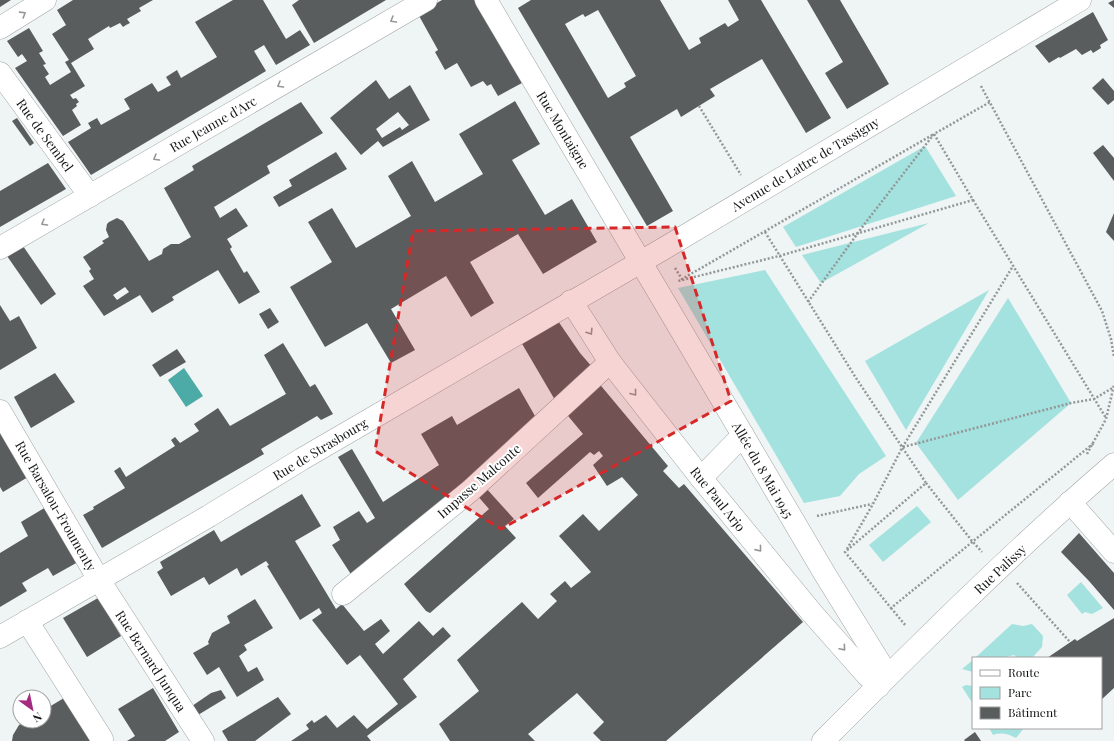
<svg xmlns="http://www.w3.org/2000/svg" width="1114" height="741" viewBox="0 0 1114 741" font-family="'Playfair Display',serif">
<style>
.green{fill:#a3e2de}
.water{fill:#4caaa7}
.building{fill:#595d5d;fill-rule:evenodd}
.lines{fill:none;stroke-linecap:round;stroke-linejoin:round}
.minor-casing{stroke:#a0a5a4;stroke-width:23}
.path{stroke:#939797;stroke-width:2.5;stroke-dasharray:2 2;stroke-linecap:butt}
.minor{stroke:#fff;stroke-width:22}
.oneway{stroke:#959696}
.marked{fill:#d62828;fill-opacity:0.2;stroke:#d62828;stroke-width:3;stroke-dasharray:8 5;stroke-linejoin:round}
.labels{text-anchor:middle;stroke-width:4;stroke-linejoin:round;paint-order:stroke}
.street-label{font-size:13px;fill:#131515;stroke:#fff}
</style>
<rect width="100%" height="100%" fill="#eff4f4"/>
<g class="green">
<path d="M925,146L956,196L796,247L783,227Z"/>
<path d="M929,223L821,283L802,255Z"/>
<path d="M765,270L886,456L859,474L840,496L804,503L678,288Z"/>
<path d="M989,290L906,430L865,361Z"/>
<path d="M1008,298L1071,403L958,500L916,443Z"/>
<path d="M917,506L931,522L883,562L869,545Z"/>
<path d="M1081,582L1103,608L1092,614L1085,612L1082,614L1067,595Z"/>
<path d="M1012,624L1023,626L1032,624L1043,636L1042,647L1032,658H1018L1014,655L1002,658H975Z"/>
<path d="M973,660V672L962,669Z"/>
<path d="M966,685L973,686V704L962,687Z"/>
<path d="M989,728H1024L1016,738C1009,734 1001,732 993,735Z"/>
</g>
<path class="water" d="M184,368L203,396L186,407L168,380Z"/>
<g class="building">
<path d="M0,0H11L0,7Z"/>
<path d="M73,0H153L139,8L141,11L127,19L130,23L126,25L123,27L120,23L110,28L109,26L88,39L94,49L71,63L85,86L70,95L73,99L76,98L79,102L76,104L77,106L72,110L81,125L63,136L15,68L27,61L22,54L18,57L7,41L29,28L43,51L39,53L46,64L43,65L49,74L45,77L50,85L71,72L65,62L69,60L52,34L66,25L57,10Z"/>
<path d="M233,0H263L286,39L300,30L310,45L276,65L264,45L254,51L266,71L91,175L68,142L91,128L88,123L97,118L101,125L130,109L124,99L152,83L158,92L171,85L166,77L177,70L181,78L217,57L195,22Z"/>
<path d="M299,0H386L314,43L292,5Z"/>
<path d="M442,0H474L522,83L498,96L491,84L487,86L483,81L471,87L457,63L445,70L435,52L438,50L418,14Z"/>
<path d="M531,0H660L689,50L701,43L699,38L725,23L728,27L739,20L728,0H761L831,118L806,133L762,59L710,89L715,96L681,117L677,109L630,137L673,211L647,226L518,8ZM598,10L636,76L624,83L626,87L608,98L565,24L583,14L585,17Z"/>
<path d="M807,0H840L889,84L847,109L825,73L843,62Z"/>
<path d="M1114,0V8L1108,3Z"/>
<path d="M1093,12L1108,40L1100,45L1101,48L1093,53L1091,50L1082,55L1076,49L1060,58L1059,57L1049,63L1035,46Z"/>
<path d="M1103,78L1114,91V100L1108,105L1092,88Z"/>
<path d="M376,80L389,99L410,85L430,120L383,147L378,141L361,155L330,118ZM398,112L409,125L402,130L400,127L382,138L376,129Z"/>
<path d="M515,101L540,144L512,160L545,215L572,199L597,242L543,274L518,234L470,262L494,303L471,317L446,276L391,309L415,350L391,363L367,323L325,347L290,287L332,262L308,222L332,208L356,248L411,216L388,176L412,161L435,202L483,174L459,134Z"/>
<path d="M301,102L323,133L267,166L270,173L214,207L220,218L236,208L248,226L227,239L232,247L230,249L244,273L247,271L260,292L239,304L218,270L172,297L174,300L152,313L140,295L104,316L83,286L94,279L89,271L91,269L83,257L104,243L102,241L109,237L106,230L107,224L109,222L117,218L123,221L149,261L162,254L163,249L171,244H179L191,237L164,188L194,170L192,166ZM125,287L129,292L117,300L113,295Z"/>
<path d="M17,118L34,143L30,146L12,121Z"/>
<path d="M1103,145L1114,158V181L1093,153Z"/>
<path d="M336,152L347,169L279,207L273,197L292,186L289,180Z"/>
<path d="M48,163L66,189L0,227V191Z"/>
<path d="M1114,213V241L1106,232Z"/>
<path d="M23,246L56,294L41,305L7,256Z"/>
<path d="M0,305L10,321L19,316L37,348L0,370Z"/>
<path d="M270,308L279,322L268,329L259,314Z"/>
<path d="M558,321L580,353L593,368L555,400L521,342Z"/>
<path d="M283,343L310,387L315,384L333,414L321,420L317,416L261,449L264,454L102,548L83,515L94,509L93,507L125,488L114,471L120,467L126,477L175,446L171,440L175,437L180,443L199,431L194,424L218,408L230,426L286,394L264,355Z"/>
<path d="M177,349L186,362L160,377L152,365Z"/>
<path d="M55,373L75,402L31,428L14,397Z"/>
<path d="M597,381L668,466L663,471L679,488L684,484L803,622L666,741H601L593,733L604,722L577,693L528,734L535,741H450L439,724L479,691L457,660L522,602L538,619L557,601L550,594L565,581L571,588L591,572L559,536L583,514L599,531L638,495L622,477L607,486L593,465L603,456L599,451L594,455L590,452L538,498L526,483L583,434L564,411Z"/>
<path d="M519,388L539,423L354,579L332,545L340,540L333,527L359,511L367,523L375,518L338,457L352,449L383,502L439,465L421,434L452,416L457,425Z"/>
<path d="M0,430L28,477L3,492L0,487Z"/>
<path d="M485,487L514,519L505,526L516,538L430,613L426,611L404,584L489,509L476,494Z"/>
<path d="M302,494L321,526L295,541L336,609L342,604L364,631L381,619L390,631L375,644L383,654L419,621L433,636L443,627L451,636L403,679L417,697L367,736L371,741H291L309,729L306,725L312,720L314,723L326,715L337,728L354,715L367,729L398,704L360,655L347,665L312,620L322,613L319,608L300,620L267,566L269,565L266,561L241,576L237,568L209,585L204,577L171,596L157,572L163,568L160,562L214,530L221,542Z"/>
<path d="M46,507L78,562L53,576L48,568L22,583L27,591L0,607V553L28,536L21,522Z"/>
<path d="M1079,533L1114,573V610L1089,581L1061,552Z"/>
<path d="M98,598L121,636L87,657L63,618Z"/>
<path d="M255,599L273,628L244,645L247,650L239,656L248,672L257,667L264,680L237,697L219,667L207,675L193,653L209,644L208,642L212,633L230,623L227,616Z"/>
<path d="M1114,618V688L1101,700V658H1047L1075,639L1077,641Z"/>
<path d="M153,688L179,732L165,741H127L135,736L118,709Z"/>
<path d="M221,690L226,698L198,715L192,706L211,693Z"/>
<path d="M278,697L291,714L255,741H228L222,731Z"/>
<path d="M64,698L87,734H86L90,741H12L13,735L19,725L25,721H44V710Z"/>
<path d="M975,732L981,741H965L964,740Z"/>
</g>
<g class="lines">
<g class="minor-casing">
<g id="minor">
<path d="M486,0L826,576L888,676"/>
<path d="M0,28L45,0"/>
<path d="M0,73L90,196"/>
<path d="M0,248L426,0"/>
<path d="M571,301L610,362L701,478L812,613L866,674L879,686"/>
<path d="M0,411L99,580L203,741"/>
<path d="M701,478L743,435"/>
<path d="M1070,502L1114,552"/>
<path d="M343,594L470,491L610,362"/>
<path d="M27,621L102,739"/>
<path d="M0,637L209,516L302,459L663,249L1080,0"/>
<path d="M823,741C918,646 1013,551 1114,464"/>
</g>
</g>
<g class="path">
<path d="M981,86L1102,311L1111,339L1114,357"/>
<path d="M699,106L741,175"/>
<path d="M973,200L1106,418"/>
<path d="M765,232L856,378L926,483L845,552L891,608L1094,443"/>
<path d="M675,268L682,279L934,134L973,200L779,256L678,281"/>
<path d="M808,302L863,226L934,134L990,102"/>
<path d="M903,447L1071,403L1094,399L1114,387"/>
<path d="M1087,454L1106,419L1114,385"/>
<path d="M926,483L972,541L982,552"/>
<path d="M817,516L872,504"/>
<path d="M847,549L873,504L902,448L1013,266"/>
<path d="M1017,583L1070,642"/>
<path d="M891,608L906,626"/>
</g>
<use href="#minor" class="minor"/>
</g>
<defs><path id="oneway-chevron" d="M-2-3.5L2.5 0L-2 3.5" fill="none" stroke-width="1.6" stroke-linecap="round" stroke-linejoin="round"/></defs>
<g class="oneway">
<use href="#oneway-chevron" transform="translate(23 14) rotate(-32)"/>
<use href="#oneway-chevron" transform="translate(393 20) rotate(150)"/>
<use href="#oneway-chevron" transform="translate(280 85) rotate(150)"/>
<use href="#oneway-chevron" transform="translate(156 158) rotate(150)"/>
<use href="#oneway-chevron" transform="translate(44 223) rotate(150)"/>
<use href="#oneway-chevron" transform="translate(590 332) rotate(57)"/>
<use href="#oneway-chevron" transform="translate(634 393) rotate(52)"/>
<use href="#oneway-chevron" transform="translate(759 549) rotate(51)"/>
<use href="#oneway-chevron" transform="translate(843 648) rotate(49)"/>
</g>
<path class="marked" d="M675,227L731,401L501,529L375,451L413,231Z"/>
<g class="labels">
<g class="street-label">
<text transform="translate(213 124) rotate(-30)" y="5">Rue Jeanne d'Arc</text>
<text transform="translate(563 130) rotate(59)" y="5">Rue Montaigne</text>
<text transform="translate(45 135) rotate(54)" y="5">Rue de Sembel</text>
<text transform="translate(805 164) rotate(-31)" y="5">Avenue de Lattre de Tassigny</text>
<text transform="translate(320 449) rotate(-31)" y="5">Rue de Strasbourg</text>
<text transform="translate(763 470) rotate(60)" y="5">Allée du 8 Mai 1945</text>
<text transform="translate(479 481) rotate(-41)" y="5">Impasse Malconte</text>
<text transform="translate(718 499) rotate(51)" y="5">Rue Paul Arjo</text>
<text transform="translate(56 506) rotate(60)" y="5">Rue Barsalou-Froumenty</text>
<text transform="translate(1000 569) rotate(-43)" y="5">Rue Palissy</text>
<text transform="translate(151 661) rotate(57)" y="5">Rue Bernard Junqua</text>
</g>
</g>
<rect x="972" y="657" width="130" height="72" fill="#ffffff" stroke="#a1a1a1"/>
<rect x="980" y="670" width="20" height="6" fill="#ffffff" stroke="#a1a1a1"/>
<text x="1008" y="677" font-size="12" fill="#131515">Route</text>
<rect x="980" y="687" width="20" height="12" fill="#a3e2de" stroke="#a1a1a1"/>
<text x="1008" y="697" font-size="12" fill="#131515">Parc</text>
<rect x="980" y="707" width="20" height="12" fill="#595d5d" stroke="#a1a1a1"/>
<text x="1008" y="717" font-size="12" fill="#131515">Bâtiment</text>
<g transform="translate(32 709) rotate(147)"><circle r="19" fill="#ffffff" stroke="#a1a1a1"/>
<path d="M0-3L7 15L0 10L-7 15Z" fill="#a42b80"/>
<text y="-6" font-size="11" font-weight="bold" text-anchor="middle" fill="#131515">N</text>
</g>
</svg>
